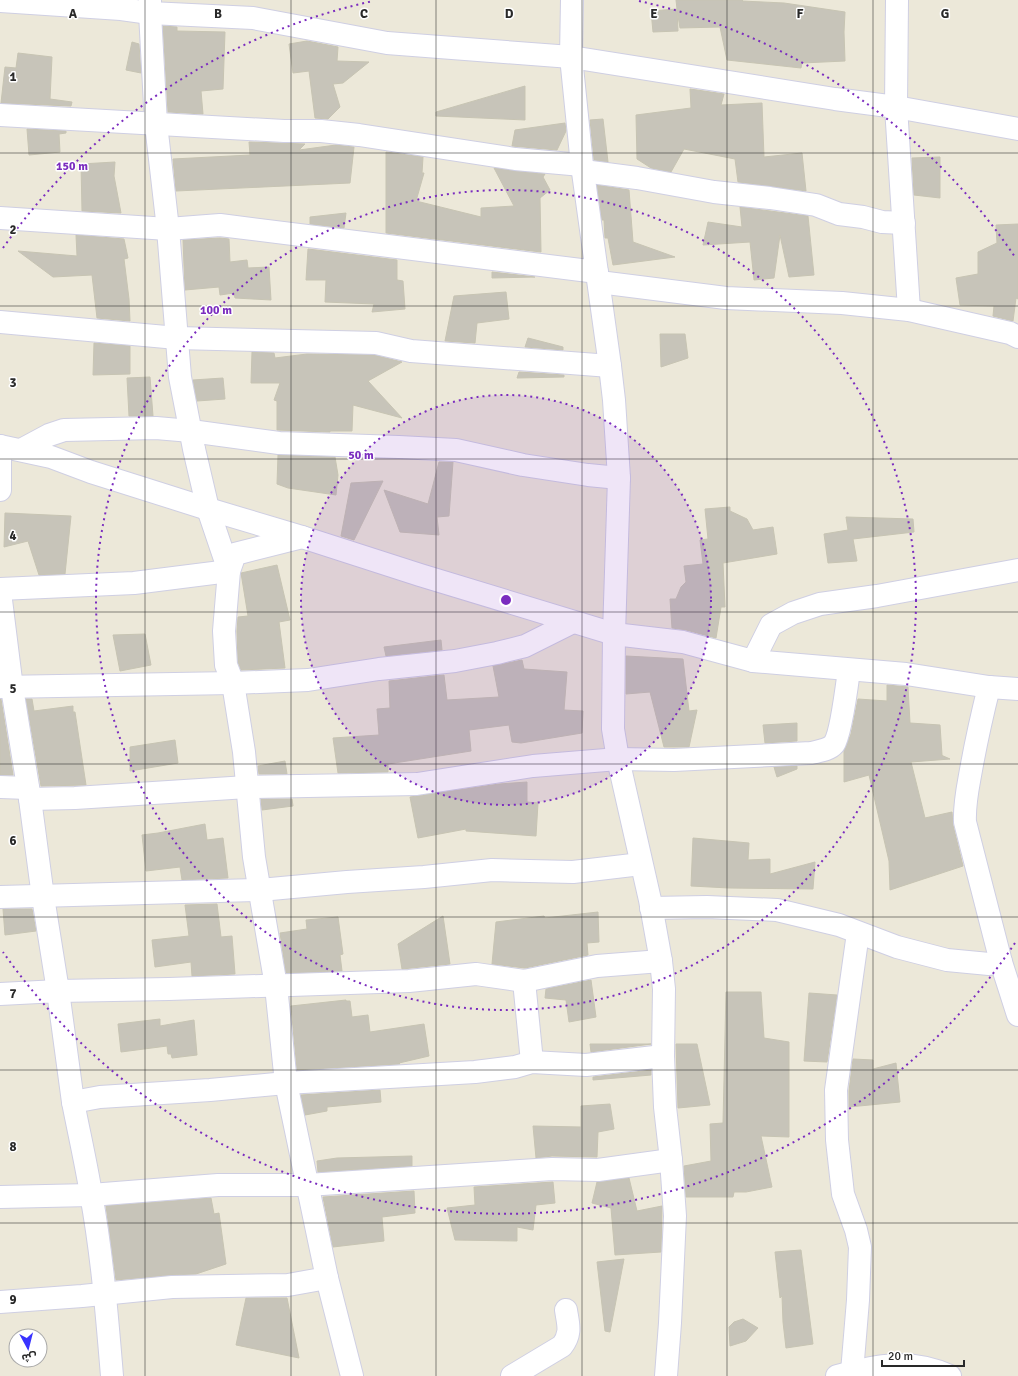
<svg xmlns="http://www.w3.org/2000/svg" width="1018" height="1376" viewBox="0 0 1018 1376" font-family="Signika,'Noto Sans Arabic',sans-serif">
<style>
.building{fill:#c7c4b9;stroke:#c7c4b3}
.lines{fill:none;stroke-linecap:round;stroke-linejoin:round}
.street-casing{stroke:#cfcfe3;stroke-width:24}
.street{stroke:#fff;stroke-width:22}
.grid{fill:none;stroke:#292929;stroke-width:1;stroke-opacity:0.55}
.ring{fill:none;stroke:#7b2cbf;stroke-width:2;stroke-dasharray:2 4}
.grid-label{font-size:13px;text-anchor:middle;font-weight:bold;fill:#292929;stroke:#fff;stroke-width:3;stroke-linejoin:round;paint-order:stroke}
.centre{fill:#7b2cbf;stroke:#fff;stroke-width:2}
.ring-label{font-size:12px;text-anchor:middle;font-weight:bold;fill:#7b2cbf;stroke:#fff;stroke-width:3;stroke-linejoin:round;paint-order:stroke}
</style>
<rect width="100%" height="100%" fill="#ece8d9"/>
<g class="building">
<path d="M676,0H743L742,1L784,3L845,12L844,32L845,61L802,63L801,68L727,60L720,27L680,28L677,10L678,31L653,32L651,11L677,9Z"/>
<path d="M163,26L177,27V31L225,32L223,89L201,91L203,114L168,112Z"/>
<path d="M307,41L338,47L337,61L369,62L343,83L333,84L340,107L328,119L315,118L309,71L293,73L289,44Z"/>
<path d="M132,42L139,44L141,73L126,70Z"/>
<path d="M18,53L52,57L50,99L72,102L71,106L1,103L5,67L16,68Z"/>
<path d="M525,86V120L436,116V112Z"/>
<path d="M690,89L724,94L721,105L762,103L764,157L802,153L806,191L738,182L735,159L684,149L671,172L651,168L637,159L636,115L691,108Z"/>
<path d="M603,119L608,162L594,160L590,120Z"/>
<path d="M565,123L566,131L557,150L512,146L515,130Z"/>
<path d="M27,129L66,131V133L59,134L60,152L29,155Z"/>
<path d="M249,142L305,144L299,150L336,145L354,147L350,183L176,191L173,159L250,155Z"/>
<path d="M386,152L423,157L422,173H424L416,201L481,217V208L514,206L494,168L545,174L543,177L550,190L540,198L541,252L386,233Z"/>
<path d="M940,157V198L914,195L912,158Z"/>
<path d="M115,162L114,176L121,213L82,211L81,164Z"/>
<path d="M597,185L629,190L633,242L675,257L613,265L608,238H605L604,220H602Z"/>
<path d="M740,207L808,216L814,275L789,277L780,235L774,278L754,280L750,242L703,245L708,222L742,227Z"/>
<path d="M346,213L344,228L310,224V217Z"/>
<path d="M1018,224V299L1016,298L1013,321L993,316L994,306L960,305L956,278L978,274V252L997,243L996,225Z"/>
<path d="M76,235L124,239L128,258L124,259L129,299L130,321L97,318L92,275L53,277L18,251L77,256Z"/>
<path d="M220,238L229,239L230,262L247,260L248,268L269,267L271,300L235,298L234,293L220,295L219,287L185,290L183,240Z"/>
<path d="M308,249L397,260V280L403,281L405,309L372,312L374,304L325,302L326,280H306Z"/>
<path d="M492,272L535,277L492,278Z"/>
<path d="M506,292L509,319L477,323L475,343L445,341L454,296Z"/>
<path d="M660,334H685L688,358L661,367Z"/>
<path d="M528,338L563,347V350L525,347Z"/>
<path d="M94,343L130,346V374L93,375Z"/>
<path d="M252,352L274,353L275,358L307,354L374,355L402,362L368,381L402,418L353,405L352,431H330V432L277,430V401L274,400L280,383H251Z"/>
<path d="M519,372L564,375V377L517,378Z"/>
<path d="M150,377L153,416H129L127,378Z"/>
<path d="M223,378L225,399L197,401L193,380Z"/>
<path d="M278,455L335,457L338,475L336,495L288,488L277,484Z"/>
<path d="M439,462H453L449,516L437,517L439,535L400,532L384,490L428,504Z"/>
<path d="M383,481L354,540L341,536L351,483Z"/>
<path d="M730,507V511L747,519L753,530L773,527L777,554L723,563L725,607H721L716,638L686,630L672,628L670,599H676L681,587L686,582L684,566L703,564L700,540L708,539L705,509Z"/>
<path d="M5,513L71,516L65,574L39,575L28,541L4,547Z"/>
<path d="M846,517L913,519L914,532L853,539L857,561L828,563L824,534L848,530Z"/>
<path d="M277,565L290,620L279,622L285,668L241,670L238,662L237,631L238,617L248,616L241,573Z"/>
<path d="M145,634L151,665L120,671L113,635Z"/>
<path d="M441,640L442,650L386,656L384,647Z"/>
<path d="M626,656L683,659L689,711L697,710L689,747H664L650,692L626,694Z"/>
<path d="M522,660L524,669L567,672L564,710L583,711L582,733L521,743L512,742L509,725L469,730L471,751L388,764V772L338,773L333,738L379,735L377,709L390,708L389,681L444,675L447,700L499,697L493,666Z"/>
<path d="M887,685L908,687L910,723L940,725L942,755H941L950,759L911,762L925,818L952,812L953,825L963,866L890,890L889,861L869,775L844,782V751L851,734L858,699L887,701Z"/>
<path d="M0,699H1L13,775H0Z"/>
<path d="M26,699H32L34,711L73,706V712H75L86,785L41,786Z"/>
<path d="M797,723V741L765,743L763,725Z"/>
<path d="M175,740L178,763L130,771V747Z"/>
<path d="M285,761L287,774H259L258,766Z"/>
<path d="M797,766V769L777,777L774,767Z"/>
<path d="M527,782V802L538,803L536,836L466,831V829L418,838L410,797L499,784Z"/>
<path d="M261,799H292L293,806L262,810Z"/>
<path d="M205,824L207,840L223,838L228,878L182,880L180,867L146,871L142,835L158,833Z"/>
<path d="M693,838L749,843L748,860L770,859V874L815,862L813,889L729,888L691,886Z"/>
<path d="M217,904L221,937L232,936L235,974L192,976L191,962L155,967L152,940L189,936L185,905Z"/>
<path d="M3,909H32L36,931L5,935Z"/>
<path d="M598,912L599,942L587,943L588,955L525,968L492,964L496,922L544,916L545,918Z"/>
<path d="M443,916L450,964L402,969L398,944Z"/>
<path d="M338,917L343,954L340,955L342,971L286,973L280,933L307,929L306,920Z"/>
<path d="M591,980L596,1017L569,1022L566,1000L545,998L546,989Z"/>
<path d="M726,992H761L764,1038L789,1042V1137L761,1136L772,1187L746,1192H734L733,1197H686L684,1166L711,1161L710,1124L723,1123Z"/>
<path d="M809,993L837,995L827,1062L804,1061Z"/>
<path d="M346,1000V1001H350L352,1017L368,1015L370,1032L424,1024L429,1056L399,1063L400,1064L297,1070L291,1006Z"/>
<path d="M160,1019V1026L194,1020L197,1055L172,1058L171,1054H168L167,1046L121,1052L118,1024Z"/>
<path d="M590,1044H651L591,1052Z"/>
<path d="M676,1044H697L710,1105L678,1108Z"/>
<path d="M853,1059L873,1060V1069L896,1063L900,1102L849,1107V1091Z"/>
<path d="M651,1070V1075L593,1080V1077Z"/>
<path d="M380,1090L381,1102L327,1107V1111L305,1115L301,1095Z"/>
<path d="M610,1104L614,1129L598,1132L597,1157L552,1156L536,1158L533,1126L581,1127V1106Z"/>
<path d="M412,1156V1166L318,1172L317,1161L337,1158Z"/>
<path d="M629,1178L637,1211L662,1206L661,1252L615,1255L611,1208L592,1203L597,1182Z"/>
<path d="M553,1182L555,1203L536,1205L533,1230L517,1227V1241L455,1240L447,1208L475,1205L474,1187Z"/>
<path d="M414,1191L415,1213L382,1217L384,1241L333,1247L323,1197Z"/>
<path d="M211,1198L214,1214L219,1213L226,1264L196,1274L171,1275L116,1280L106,1206Z"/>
<path d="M801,1250L813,1344L786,1348L783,1322L782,1296L780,1298L775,1252Z"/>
<path d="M624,1259L610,1332L605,1331L597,1262Z"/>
<path d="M246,1298H287L299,1358L236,1345Z"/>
<path d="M743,1319L758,1328L746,1341L730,1346L729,1327L734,1322Z"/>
</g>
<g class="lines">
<g class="street-casing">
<g id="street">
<path d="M150,0V13L156,124L168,229L180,377L194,449L208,509L229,571L224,631L226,665L233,683L244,752L254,857L276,986L286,1083L327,1278L352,1376"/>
<path d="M572,0L571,57L582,165L610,366L614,400L619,478L614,634L613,729L618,759L650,900L661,961L664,989L663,1056L665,1107L671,1160L675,1216L670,1323L666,1376"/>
<path d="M897,0L896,107L909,310"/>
<path d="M0,1L121,9L150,13L253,18L387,43L571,57L835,99L896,107L1018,129"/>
<path d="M0,115L284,131H321L359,135L515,159L582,165"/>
<path d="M583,171L637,178L714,192L770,198L816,205L839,214L863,217L882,222L904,223"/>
<path d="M0,218L168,229L220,225L597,272"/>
<path d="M599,282L726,298L842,303L909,310L1010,333L1018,337"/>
<path d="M0,322L177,338L376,343L411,351L610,366"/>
<path d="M0,446L51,457L91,472L208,509L302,537L420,575L614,634L683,642L753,661L906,674L989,687L1018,689"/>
<path d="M21,450L49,435L64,430L156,428L191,431L279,443L399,447L456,450L523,465L588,475L619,478"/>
<path d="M0,490V446"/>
<path d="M0,589L134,583L229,571L235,554L302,537"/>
<path d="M0,592L12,688L30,799L43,897L58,991L169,989L409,981L476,974L524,981L597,966L661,961"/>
<path d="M753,661L771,625L793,613L820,604L877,596L1018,570"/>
<path d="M0,687L233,683L308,680L379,669L455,661L497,653L525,646L573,622"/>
<path d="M989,687C982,715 976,742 971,770C968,787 964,804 965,822L1001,962L1018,1015"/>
<path d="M0,787L28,788"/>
<path d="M30,799L75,798L247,787L417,784L533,766L618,759L674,760L811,753C819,751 829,750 834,744C841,734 847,685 849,670"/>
<path d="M0,897L260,890L347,882L424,877L492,870L573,872L641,864"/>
<path d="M651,908L707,907L777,910L839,925L897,947L947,960L989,964L1001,962"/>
<path d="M524,981L532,1062"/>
<path d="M0,994L58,991L73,1102"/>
<path d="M0,1197L91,1195L218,1185H307L552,1169L598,1170L671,1160"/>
<path d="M0,1302L82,1296L172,1287L288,1285L327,1278"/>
<path d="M852,1372L858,1300L860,1247L856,1230L843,1194L837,1140L836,1090L858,933"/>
<path d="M112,1376C107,1315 102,1254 91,1194C86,1163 79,1133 73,1102L100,1097L210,1090L286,1083L475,1072L515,1067L532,1062L586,1065L663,1056"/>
<path d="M512,1376L562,1346C572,1333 568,1324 566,1310"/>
<path d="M837,1376C877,1365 910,1358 950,1376"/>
</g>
</g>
<use href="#street" class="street"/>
</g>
<path class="grid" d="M145,0V1376M291,0V1376M436,0V1376M582,0V1376M727,0V1376M873,0V1376M0,153H1018M0,306H1018M0,459H1018M0,612H1018M0,764H1018M0,917H1018M0,1070H1018M0,1223H1018"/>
<circle cx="506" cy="600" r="205" fill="#7b2cbf" fill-opacity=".12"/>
<g class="ring">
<circle cx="506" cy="600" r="205"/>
<circle cx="506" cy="600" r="410"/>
<path d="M1015 943A614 614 0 0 1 3 952M3 248A614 614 0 0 1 373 1M639 1A614 614 0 0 1 1015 257"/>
</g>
<g class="grid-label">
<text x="73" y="18">A</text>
<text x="218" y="18">B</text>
<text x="364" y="18">C</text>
<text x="509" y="18">D</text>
<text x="654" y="18">E</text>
<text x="800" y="18">F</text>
<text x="945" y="18">G</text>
<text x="13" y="81">1</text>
<text x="13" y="234">2</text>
<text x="13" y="387">3</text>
<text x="13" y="540">4</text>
<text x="13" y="693">5</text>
<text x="13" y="845">6</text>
<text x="13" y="998">7</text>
<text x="13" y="1151">8</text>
<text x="13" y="1304">9</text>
</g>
<circle cx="506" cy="600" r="6" class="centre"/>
<g class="ring-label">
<text x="72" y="170">150 m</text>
<text x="216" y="314">100 m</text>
<text x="361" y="459">50 m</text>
</g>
<g transform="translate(28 1348) rotate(173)"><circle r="19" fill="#ffffff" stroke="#a9a9a9"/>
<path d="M0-3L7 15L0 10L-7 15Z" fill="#3933ff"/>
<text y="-6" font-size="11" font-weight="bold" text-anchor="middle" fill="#292929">ش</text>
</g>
<path d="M882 1360v6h82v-6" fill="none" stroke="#292929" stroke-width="2"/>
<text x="888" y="1360" font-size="12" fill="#292929" stroke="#ffffff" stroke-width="3" paint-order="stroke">20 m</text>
</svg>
